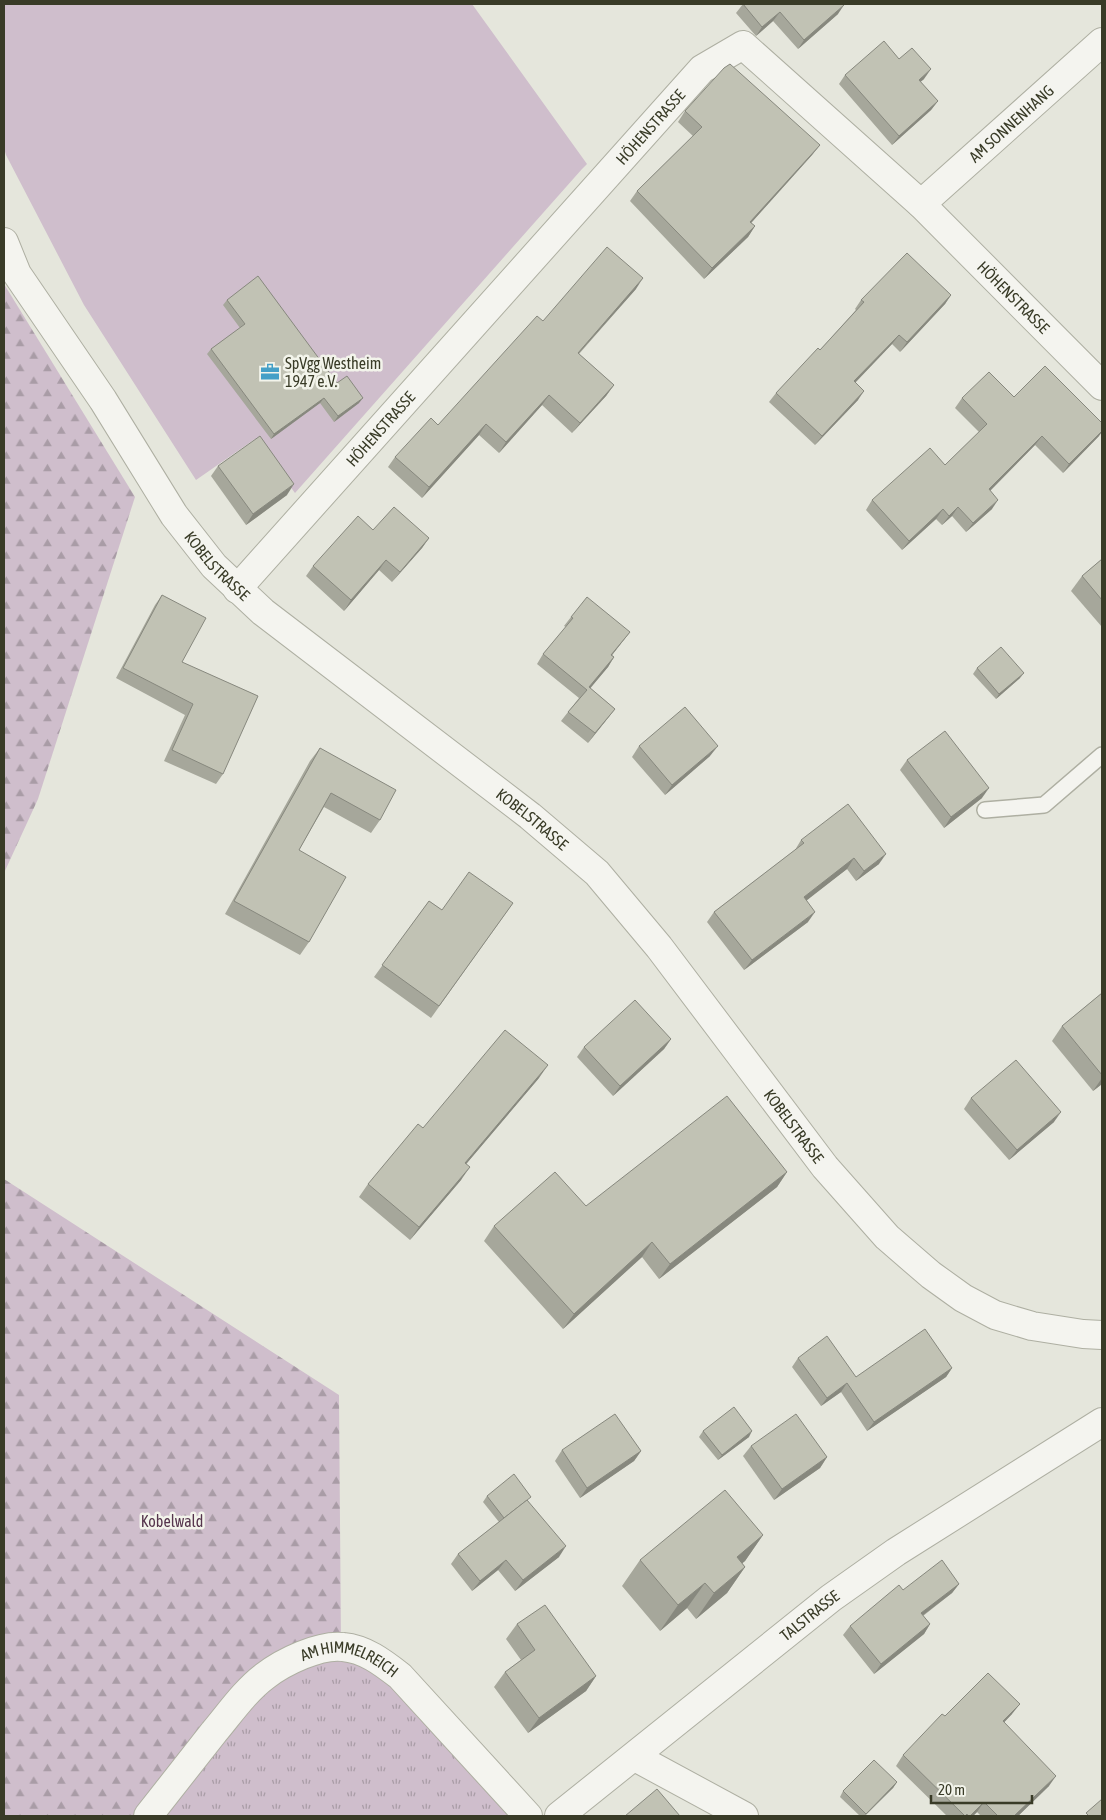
<svg xmlns="http://www.w3.org/2000/svg" width="1106" height="1820" viewBox="0 0 1106 1820" font-family="'Asap Condensed',sans-serif">
<style>
.grass{fill:url(#grass-tufts)}
.forest{fill:url(#forest-firs)}
.garden{fill:#cfbecc}
.lines{fill:none;stroke-linecap:round;stroke-linejoin:round}
.service-casing{stroke:#aeafa2;stroke-width:18}
.minor-casing{stroke:#aeafa2;stroke-width:30}
.tertiary-casing{stroke:#aeafa2;stroke-width:30}
.service{stroke:#f4f4ef;stroke-width:15}
.minor{stroke:#f4f4ef;stroke-width:28}
.tertiary{stroke:#f4f4ef;stroke-width:28}
.wall{fill:#a6a79b}
.shaded-wall{fill:#87887e}
.building{fill:#c1c2b4;stroke:#87887e}
.labels{text-anchor:middle;stroke-width:5;stroke-linejoin:round;paint-order:stroke}
.street-label{font-size:16px;fill:#393b27;stroke:#f3f4eb}
.poi-label{font-size:16px;fill:#393b27;stroke:#f3f4eb;text-anchor:start}
.park-label{font-size:16px;fill:#56354d;stroke:#f3f4eb}
</style>
<defs>
<pattern id="grass-tufts" width="24" height="20" patternUnits="userSpaceOnUse" patternTransform="scale(1.25)"><rect width="24" height="20" fill="#cfbecc"/><path d="M3 7l-1-3M5 7V3M7 7l1-3M15 17l-1-3M17 17v-4M19 17l1-3" fill="none" stroke="#a99ca6"/></pattern>
<pattern id="forest-firs" width="22" height="20" patternUnits="userSpaceOnUse" patternTransform="scale(1.25)"><rect width="22" height="20" fill="#cfbecc"/><path d="M5 1l3.5 6h-7zM16 11l3.5 6h-7z" fill="#a99ca6"/></pattern>
</defs>
<rect width="100%" height="100%" fill="#e5e6dc"/>
<path class="grass" d="M362,1651L528,1816H148L264,1676Z"/>
<g class="forest">
<path d="M4,284L135,497L38,799L4,873Z"/>
<path d="M4,1179L339,1395L341,1646L287,1661L148,1816H4Z"/>
</g>
<path class="garden" d="M4,4H472L587,164L582,169L295,493L255,439L196,480L84,305L6,155L4,148Z"/>
<g class="lines">
<g class="service-casing">
<path id="service" d="M985,810L1044,805L1102,755"/>
</g>
<g class="minor-casing">
<g id="minor">
<path id="s1" d="M921,204L1102,42"/>
<path id="s2" d="M237,589L702,69L743,45L921,204L1102,386"/>
<path d="M635,1757L744,1816"/>
<path id="s3" d="M148,1816C170,1788 192,1760 214,1732C230,1713 245,1691 265,1676C283,1662 320,1644 343,1647C365,1649 382,1662 400,1676L528,1816"/>
<path id="s4" d="M559,1816L831,1598L896,1552L1102,1422"/>
</g>
</g>
<g class="tertiary-casing">
<g id="tertiary">
<path id="s5" d="M4,242L17,274L103,400L174,515L214,566L263,612L530,816L597,873L659,947L825,1167L887,1237L931,1275L963,1298L995,1315L1032,1326L1083,1334L1102,1335"/>
</g>
</g>
<use href="#service" class="service"/>
<use href="#minor" class="minor"/>
<use href="#tertiary" class="tertiary"/>
</g>
<g class="wall">
<path d="M743,4L838,14L798,49L773,21L756,36L736,13Z"/>
<path d="M899,59L924,79L920,82L938,101L931,110L892,145L839,84L845,75Z"/>
<path d="M685,111L820,145L812,155L751,223L755,226L748,237L704,279L630,201L637,191L693,136L678,122Z"/>
<path d="M636,289L579,354L614,385L606,396L572,433L542,405L499,453L479,435L422,498L388,467L395,457L438,425L543,321Z"/>
<path d="M951,295L945,304L900,352L892,344L855,383L858,400L815,445L769,402L776,393L820,350L856,310L855,309L861,300Z"/>
<path d="M227,300L337,383L359,403L334,422L320,403L271,439L207,354L211,349L240,328L223,305Z"/>
<path d="M1014,397L1099,436L1063,473L1035,445L990,491L992,509L966,532L952,516L942,525L936,519L902,550L866,510L872,500L945,465L979,432L955,408L962,398Z"/>
<path d="M218,466L287,495L246,525L211,476Z"/>
<path d="M373,530L429,538L422,548L392,582L379,570L344,611L306,576L313,566Z"/>
<path d="M1102,559V627L1071,591L1082,576Z"/>
<path d="M162,595L182,662L223,774L216,784L164,761L185,715L116,678L155,605Z"/>
<path d="M571,617L630,632L612,655L614,657L608,667L590,688L615,709L588,743L561,721L579,698L537,664L543,654L566,627L564,626Z"/>
<path d="M977,668L1020,678L996,699L973,674Z"/>
<path d="M639,746L710,756L665,795L632,757Z"/>
<path d="M320,748L380,820L371,833L324,807L299,850L309,942L300,955L225,914L310,761Z"/>
<path d="M907,760L982,798L944,828L900,770Z"/>
<path d="M801,840L879,864L856,881L847,869L806,900L808,922L744,970L707,922L714,912L795,850Z"/>
<path d="M429,901L442,910L513,903L431,1018L374,977Z"/>
<path d="M1102,993V1084L1093,1091L1052,1041L1062,1026Z"/>
<path d="M671,1039L664,1049L613,1096L577,1057L584,1047Z"/>
<path d="M539,1078L466,1164L461,1180L410,1240L359,1197L368,1184L423,1128Z"/>
<path d="M971,1098L1054,1122L1009,1160L964,1109Z"/>
<path d="M787,1172L777,1187L659,1279L642,1257L563,1329L484,1241L494,1226L586,1206Z"/>
<path d="M798,1358L856,1377L952,1368L946,1377L867,1431L841,1392L821,1406L792,1367Z"/>
<path d="M703,1431L749,1437L718,1460L699,1437Z"/>
<path d="M751,1446L827,1457L820,1468L774,1500L743,1456Z"/>
<path d="M562,1450L641,1451L634,1461L580,1498L555,1461Z"/>
<path d="M487,1496L528,1501L559,1557L515,1591L498,1570L472,1591L451,1564L458,1554L499,1522L483,1502Z"/>
<path d="M763,1535L745,1561L742,1563L745,1567L727,1593L696,1619L687,1608L660,1631L622,1586L640,1560Z"/>
<path d="M959,1584L952,1593L923,1616L930,1624L924,1634L874,1674L843,1635L850,1626L903,1590Z"/>
<path d="M517,1624L596,1676L586,1691L528,1733L494,1687L505,1672L521,1660L506,1639Z"/>
<path d="M1012,1714L1004,1722L1049,1786L1018,1816H981L977,1812L973,1816H947L896,1766L903,1755L945,1716Z"/>
<path d="M897,1782L893,1788L865,1816H860L840,1797L843,1791Z"/>
</g>
<g class="shaded-wall">
<path d="M844,5L838,14L798,49L804,40Z"/>
<path d="M780,12L773,21L756,36L762,27Z"/>
<path d="M931,69L924,79L912,89L919,80Z"/>
<path d="M938,101L931,110L892,145L899,136Z"/>
<path d="M820,145L812,155L743,232L750,222Z"/>
<path d="M755,226L748,237L704,279L712,268Z"/>
<path d="M643,278L636,289L570,363L578,353Z"/>
<path d="M951,295L945,304L900,352L907,342Z"/>
<path d="M899,335L892,344L848,390L854,381Z"/>
<path d="M614,385L606,396L572,433L580,423Z"/>
<path d="M864,391L858,400L815,445L822,436Z"/>
<path d="M549,395L542,405L499,453L506,442Z"/>
<path d="M324,398L320,403L271,439L274,434Z"/>
<path d="M363,398L359,403L334,422L338,416Z"/>
<path d="M486,424L479,435L422,498L429,487Z"/>
<path d="M1102,431V432L1099,436L1063,473L1069,464Z"/>
<path d="M1042,436L1035,445L982,499L989,489Z"/>
<path d="M294,484L287,495L246,525L253,514Z"/>
<path d="M998,500L992,509L966,532L973,523Z"/>
<path d="M958,507L952,516L942,525L949,516Z"/>
<path d="M943,509L936,519L902,550L909,541Z"/>
<path d="M429,538L422,548L392,582L400,572Z"/>
<path d="M386,560L379,570L344,611L351,600Z"/>
<path d="M630,632L623,641L605,664L611,655Z"/>
<path d="M614,657L608,667L583,697L589,687Z"/>
<path d="M1024,673L1020,678L996,699L999,694Z"/>
<path d="M615,709L608,718L588,743L595,733Z"/>
<path d="M718,746L710,756L665,795L672,785Z"/>
<path d="M989,788L982,798L944,828L951,817Z"/>
<path d="M886,854L879,864L856,881L864,871Z"/>
<path d="M854,858L847,869L797,908L804,897Z"/>
<path d="M815,912L808,922L744,970L752,960Z"/>
<path d="M671,1039L664,1049L613,1096L620,1086Z"/>
<path d="M548,1065L539,1078L456,1176L465,1163Z"/>
<path d="M1102,1078V1084L1093,1091Z"/>
<path d="M1061,1112L1054,1122L1009,1160L1017,1150Z"/>
<path d="M470,1167L461,1180L410,1240L419,1227Z"/>
<path d="M787,1172L777,1187L659,1279L670,1264Z"/>
<path d="M652,1242L642,1257L563,1329L574,1314Z"/>
<path d="M952,1368L946,1377L867,1431L874,1422Z"/>
<path d="M847,1383L841,1392L821,1406L827,1398Z"/>
<path d="M752,1431L749,1437L718,1460L722,1455Z"/>
<path d="M641,1451L634,1461L580,1498L587,1488Z"/>
<path d="M827,1457L820,1468L774,1500L782,1489Z"/>
<path d="M763,1535L745,1561L719,1583L737,1557Z"/>
<path d="M566,1546L559,1557L515,1591L523,1580Z"/>
<path d="M506,1560L498,1570L472,1591L480,1581Z"/>
<path d="M745,1567L727,1593L696,1619L714,1593Z"/>
<path d="M705,1583L687,1608L660,1631L678,1605Z"/>
<path d="M959,1584L952,1593L914,1622L921,1613Z"/>
<path d="M930,1624L924,1634L874,1674L881,1664Z"/>
<path d="M596,1676L586,1691L528,1733L539,1718Z"/>
<path d="M1020,1704L1012,1714L996,1731L1003,1721Z"/>
<path d="M1056,1776L1049,1786L1018,1816H1014Z"/>
<path d="M897,1782L893,1788L864,1816L866,1814Z"/>
<path d="M984,1802L977,1812L973,1816H970Z"/>
</g>
<g class="building">
<path d="M743,4H843L844,5L804,40L780,12L762,27Z"/>
<path d="M884,41L899,59L912,48L931,69L919,80L938,101L899,136L845,75Z"/>
<path d="M730,64L820,145L750,222L755,226L712,268L637,191L702,127L685,111L724,68Z"/>
<path d="M607,247L643,278L578,353L614,385L580,423L549,395L506,442L486,424L429,487L395,457L431,418L438,425L537,316L543,321Z"/>
<path d="M907,253L951,295L907,342L899,335L854,381L864,391L822,436L776,393L818,348L820,350L864,302L861,300Z"/>
<path d="M258,276L337,383L347,376L363,398L338,416L324,398L274,434L211,349L245,324L227,300Z"/>
<path d="M1045,366L1102,423V431L1069,464L1042,436L989,489L998,500L973,523L958,507L949,516L943,509L909,541L872,500L930,448L945,465L987,424L962,398L989,372L1014,397Z"/>
<path d="M260,436L294,484L253,514L218,466Z"/>
<path d="M394,507L429,538L400,572L386,560L351,600L313,566L358,516L373,530Z"/>
<path d="M1102,559V600L1082,576Z"/>
<path d="M162,595L206,618L182,662L258,696L223,774L172,750L193,704L123,668Z"/>
<path d="M587,597L630,632L611,655L614,657L589,687L615,709L595,733L568,712L587,690L543,654L573,618L571,617Z"/>
<path d="M1001,647L1024,673L999,694L977,668Z"/>
<path d="M685,707L718,746L672,785L639,746Z"/>
<path d="M945,731L989,788L951,817L907,760Z"/>
<path d="M320,748L396,790L380,820L331,793L299,850L346,877L309,942L234,901Z"/>
<path d="M848,804L886,854L864,871L854,858L804,897L815,912L752,960L714,912L804,843L801,840Z"/>
<path d="M469,872L513,903L439,1006L382,965L429,901L442,910Z"/>
<path d="M1102,993V1075L1062,1026Z"/>
<path d="M635,1000L671,1039L620,1086L584,1047Z"/>
<path d="M505,1030L548,1065L465,1163L470,1167L419,1227L368,1184L418,1124L423,1128Z"/>
<path d="M1016,1060L1061,1112L1017,1150L971,1098Z"/>
<path d="M727,1096L787,1172L670,1264L652,1242L574,1314L494,1226L555,1172L586,1206Z"/>
<path d="M925,1329L952,1368L874,1422L847,1383L827,1398L798,1358L827,1336L856,1377Z"/>
<path d="M734,1407L752,1431L722,1455L703,1431Z"/>
<path d="M615,1414L641,1451L587,1488L562,1450Z"/>
<path d="M796,1414L827,1457L782,1489L751,1446Z"/>
<path d="M514,1474L531,1497L504,1518L487,1496Z"/>
<path d="M725,1490L763,1535L737,1557L745,1567L714,1593L705,1583L678,1605L640,1560Z"/>
<path d="M527,1500L566,1546L523,1580L506,1560L480,1581L458,1554Z"/>
<path d="M942,1560L959,1584L921,1613L930,1624L881,1664L850,1626L899,1585L903,1590Z"/>
<path d="M545,1605L596,1676L539,1718L505,1672L535,1650L517,1624Z"/>
<path d="M988,1673L1020,1704L1003,1721L1056,1776L1014,1816H998L984,1802L970,1816H968L967,1814L965,1816L903,1755L942,1714L945,1716Z"/>
<path d="M874,1760L897,1782L866,1814L843,1791Z"/>
<path d="M657,1789L680,1816H625Z"/>
<path d="M1102,1799V1816H1089L1086,1813Z"/>
</g>
<defs>
<g id="office-bare" transform="scale(1.5)"><path d="M-6-3h4V-5.5h4V-3h4V5H-6ZM-1-4.5V-3h2v-1.5ZM-6 0V1H6V0Z" fill="#45a0c7" stroke="#f3f4eb" stroke-width="2.5" paint-order="stroke"/></g>
</defs>
<g fill-rule="evenodd">
<use href="#office-bare" x="270" y="372"/>
</g>
<g class="labels">
<g class="street-label">
<text dy="6" stroke="none"><textPath href="#s1" startOffset="121">AM SONNENHANG</textPath></text>
<text dy="6" stroke="none"><textPath href="#s2" startOffset="620">HÖHENSTRASSE</textPath></text>
<text dy="6" stroke="none"><textPath href="#s2" startOffset="1115">HÖHENSTRASSE</textPath></text>
<text dy="6" stroke="none"><textPath href="#s2" startOffset="215">HÖHENSTRASSE</textPath></text>
<text dy="6" stroke="none"><textPath href="#s5" startOffset="389">KOBELSTRASSE</textPath></text>
<text dy="6" stroke="none"><textPath href="#s5" startOffset="794">KOBELSTRASSE</textPath></text>
<text dy="6" stroke="none"><textPath href="#s5" startOffset="1199">KOBELSTRASSE</textPath></text>
<text dy="6" stroke="none"><textPath href="#s4" startOffset="321">TALSTRASSE</textPath></text>
<text dy="6" stroke="none"><textPath href="#s3" startOffset="276">AM HIMMELREICH</textPath></text>
</g>
<g class="poi-label">
<text x="285" y="369">SpVgg Westheim<tspan x="285" dy="18">1947 e.V.</tspan></text>
</g>
<g class="park-label">
<text x="172" y="1527">Kobelwald</text>
</g>
</g>
<rect width="1106" height="1820" fill="none" stroke="#393b27" stroke-width="10"/>
<path d="M931 1795v8h101v-8" fill="none" stroke="#393b27" stroke-width="2.5"/>
<text x="938" y="1795" font-size="15" fill="#393b27" stroke="#f3f4eb" stroke-width="4" paint-order="stroke">20 m</text>
</svg>
